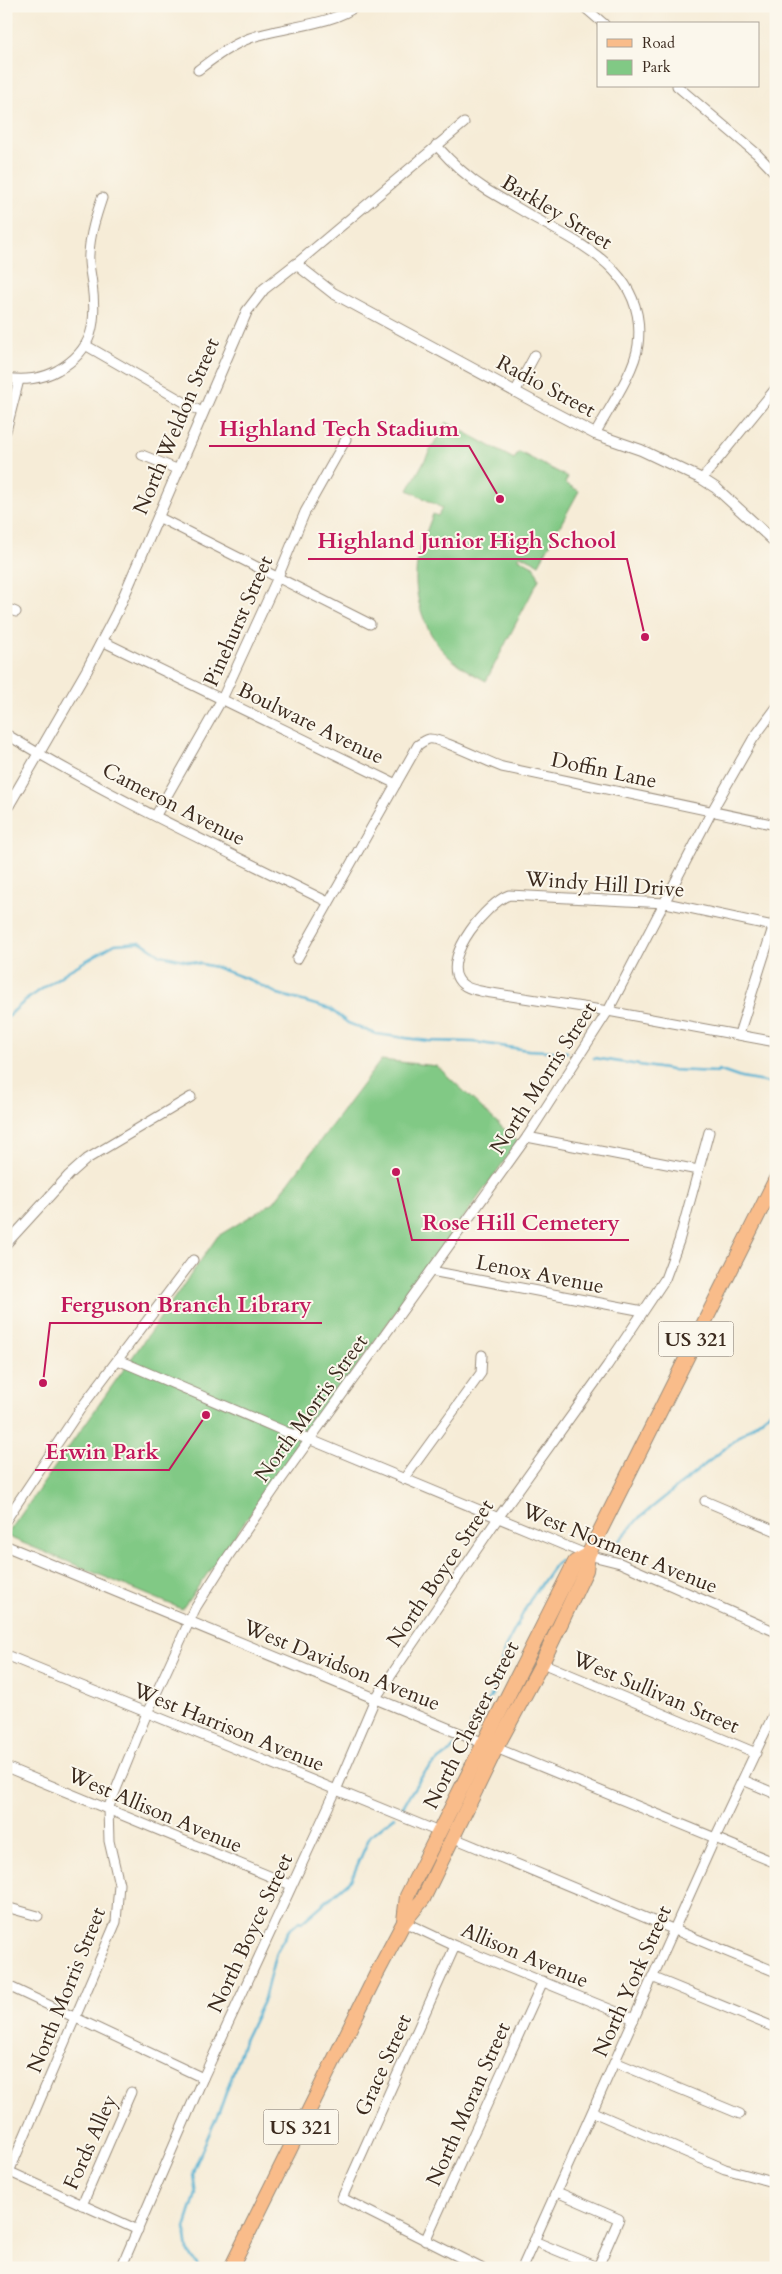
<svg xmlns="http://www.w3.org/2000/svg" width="782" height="2274" viewBox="0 0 782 2274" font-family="Cardo,serif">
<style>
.green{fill:#81c985;stroke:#5e7a52}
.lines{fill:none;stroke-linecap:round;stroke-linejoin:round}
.stream{stroke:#54b1d2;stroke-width:2.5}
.minor-casing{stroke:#988b7a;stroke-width:11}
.tertiary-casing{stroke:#988b7a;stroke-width:12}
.primary-casing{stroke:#988b7a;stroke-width:16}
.minor{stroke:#fff;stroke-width:9}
.tertiary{stroke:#fff;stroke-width:10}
.primary{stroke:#f9bc8a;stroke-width:14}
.labels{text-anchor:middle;stroke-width:4;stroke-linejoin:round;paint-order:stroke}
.shield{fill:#fbf7ec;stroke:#75685c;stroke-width:1}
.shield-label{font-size:20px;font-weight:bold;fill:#3b2a1e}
.street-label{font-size:21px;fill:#3b2a1e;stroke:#fbf7ec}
.leader{fill:none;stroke:#c2185b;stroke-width:2}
.callout-dot{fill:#c2185b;stroke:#fbf7ec;stroke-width:2}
.callout-label{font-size:22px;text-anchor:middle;font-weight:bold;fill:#c2185b;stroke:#fbf7ec;stroke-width:4;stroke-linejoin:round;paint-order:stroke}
</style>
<rect width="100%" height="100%" fill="#fbf7ec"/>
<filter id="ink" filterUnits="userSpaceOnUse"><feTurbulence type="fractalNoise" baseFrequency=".02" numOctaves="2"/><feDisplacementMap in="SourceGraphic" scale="10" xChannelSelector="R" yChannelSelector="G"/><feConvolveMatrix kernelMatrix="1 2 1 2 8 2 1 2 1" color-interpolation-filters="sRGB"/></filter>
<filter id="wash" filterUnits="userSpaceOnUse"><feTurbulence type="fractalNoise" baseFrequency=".0096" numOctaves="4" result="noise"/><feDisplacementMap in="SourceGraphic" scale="20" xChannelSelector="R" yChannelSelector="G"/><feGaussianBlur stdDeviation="1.12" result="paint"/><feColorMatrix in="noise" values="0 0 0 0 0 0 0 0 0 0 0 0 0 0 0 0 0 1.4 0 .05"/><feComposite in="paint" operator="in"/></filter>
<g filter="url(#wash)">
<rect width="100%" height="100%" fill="#f6ecd7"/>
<g class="green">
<path d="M446,422L514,459L519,452L568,477L565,483L579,491L539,564L520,555L518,558L535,567L539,579L486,681C473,674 460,667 448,656C428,638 415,603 416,576C416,555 426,533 433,514L438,516L442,508L408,490Z"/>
<path d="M381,1060L437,1066L518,1142L182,1609L6,1536L218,1236L274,1202Z"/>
</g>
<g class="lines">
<g class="stream">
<path d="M6,1018L26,1000L68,971L115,944L141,942L161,955L215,967L250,980L278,994L330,1009L348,1023L376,1034L428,1041L474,1042L528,1050L567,1052"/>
<path d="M594,1058L671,1070L717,1072L718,1070L741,1078L776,1084"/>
<path d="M609,1552L639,1518L776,1407"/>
<path d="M471,1724L493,1693L505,1648L530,1600L555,1565L560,1561"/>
<path d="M402,1808C411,1794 418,1778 431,1766C442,1757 448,1756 458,1743"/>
<path d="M199,2268L188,2251L185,2228L196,2194L193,2175L194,2169L222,2104L245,2038L264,1999L276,1952L289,1930L300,1921L301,1923L351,1880L370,1836L394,1817"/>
</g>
</g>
</g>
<g filter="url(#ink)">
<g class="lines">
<g class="minor-casing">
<g id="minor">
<path d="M583,6L604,24"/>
<path d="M198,70C214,58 231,45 250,38C280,27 333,25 356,6"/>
<path d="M677,86L756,153L776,174"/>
<path d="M436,145C451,162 468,178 487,190C502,199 518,208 533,217C584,246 647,273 638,345C635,371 608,410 595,434"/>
<path d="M296,264L464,123"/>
<path d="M87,346L203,413"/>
<path d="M6,378C23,381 43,379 58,370C94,350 97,322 92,284C91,274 88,264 89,254C90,234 96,216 102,198"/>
<path d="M515,392L535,355"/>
<path d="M6,431L19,380"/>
<path d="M142,455L179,470"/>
<path d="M702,479L776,388"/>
<path d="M158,517L370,624"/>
<path d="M6,608L16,612"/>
<path d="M102,641L396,784"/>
<path d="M6,734C109,797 220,848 328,902"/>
<path d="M156,815L222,699L278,577L305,512L346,439"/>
<path d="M773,926L666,903L509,895C487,903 444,955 458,979C464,989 476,990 485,992L608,1011L776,1042"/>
<path d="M297,959L418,745C421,743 425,740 429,739C438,737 488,762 502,767L776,825"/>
<path d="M739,1034L776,918"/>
<path d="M527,1137L698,1170"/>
<path d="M6,1244L69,1175L87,1159L191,1097"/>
<path d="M431,1271L643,1311"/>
<path d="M118,1360L286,1432L311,1440L566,1546L588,1555L620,1563L776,1632"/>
<path d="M404,1479L481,1373L482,1355"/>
<path d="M705,1501L776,1531"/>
<path d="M6,1520L81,1408L193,1260"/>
<path d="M6,1655L439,1832"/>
<path d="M542,1663L756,1753"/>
<path d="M496,1748L776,1863"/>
<path d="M6,1767L291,1885"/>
<path d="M743,1780L776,1794"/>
<path d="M454,1838L776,1972"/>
<path d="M6,1907L38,1916"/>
<path d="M404,1922L455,1946L634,2019"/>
<path d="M455,1946L342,2198L481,2268"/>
<path d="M652,1977L776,2028"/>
<path d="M6,1985L203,2078"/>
<path d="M615,2062L740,2114"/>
<path d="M593,2112L725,2169L776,2183"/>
<path d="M10,2172L138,2230"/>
<path d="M6,2179L116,1922L119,1884L109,1841L108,1809L147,1713L196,1607L229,1555L280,1481L527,1137L608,1011L712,811L753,739L776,708"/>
<path d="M557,2192L619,2219L598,2267"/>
<path d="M82,2205L131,2092"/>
<path d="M425,2241L543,1981"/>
<path d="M534,2241L599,2268"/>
<path d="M121,2268L203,2078L336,1790L375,1699L498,1518L607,1366L665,1279L679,1241L709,1132"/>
<path d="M522,2268L715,1838L776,1709"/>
</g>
</g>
<g class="tertiary-casing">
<g id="tertiary">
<path d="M6,810L87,670L117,612L247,311L264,289L296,264L333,293L551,411L595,434L641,450L702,479L716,488L776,543"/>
<path d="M6,1546L488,1745"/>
</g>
</g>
<g class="primary-casing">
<g id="primary">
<path d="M404,1921L407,1896L575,1562L588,1555"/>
<path d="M231,2268L376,1975L404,1922L423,1899L496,1748L542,1663L586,1570L588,1555L776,1179"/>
</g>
</g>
<use href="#minor" class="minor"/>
<use href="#tertiary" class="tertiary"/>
<use href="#primary" class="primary"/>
</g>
</g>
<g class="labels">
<g class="shield">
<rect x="658.5" y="1321.5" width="75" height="35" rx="4"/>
<rect x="263.5" y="2109.5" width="75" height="35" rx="4"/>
</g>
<g class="shield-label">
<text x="696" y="1346">US 321</text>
<text x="301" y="2134">US 321</text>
</g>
<g class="street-label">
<text transform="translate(557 212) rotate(31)" y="7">Barkley Street</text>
<text transform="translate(546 386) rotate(28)" y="7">Radio Street</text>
<text transform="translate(176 426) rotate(-67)" y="7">North Weldon Street</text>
<text transform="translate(238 621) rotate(-66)" y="7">Pinehurst Street</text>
<text transform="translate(311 723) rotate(26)" y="7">Boulware Avenue</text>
<text transform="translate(604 770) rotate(12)" y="7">Doffin Lane</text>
<text transform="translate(174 804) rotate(27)" y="7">Cameron Avenue</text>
<text transform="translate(605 884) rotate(4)" y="7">Windy Hill Drive</text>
<text transform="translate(543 1078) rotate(-57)" y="7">North Morris Street</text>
<text transform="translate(540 1274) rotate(11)" y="7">Lenox Avenue</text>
<text transform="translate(311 1408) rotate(-54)" y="7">North Morris Street</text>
<text transform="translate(620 1548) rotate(22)" y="7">West Norment Avenue</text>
<text transform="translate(440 1573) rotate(-56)" y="7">North Boyce Street</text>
<text transform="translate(342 1665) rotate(22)" y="7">West Davidson Avenue</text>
<text transform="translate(656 1692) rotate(23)" y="7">West Sullivan Street</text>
<text transform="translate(471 1725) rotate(-63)" y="7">North Chester Street</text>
<text transform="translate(229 1727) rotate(22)" y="7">West Harrison Avenue</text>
<text transform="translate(155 1810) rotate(23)" y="7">West Allison Avenue</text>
<text transform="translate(250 1933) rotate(-65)" y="7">North Boyce Street</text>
<text transform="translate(525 1955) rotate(23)" y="7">Allison Avenue</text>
<text transform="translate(632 1981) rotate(-66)" y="7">North York Street</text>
<text transform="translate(66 1990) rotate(-68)" y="7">North Morris Street</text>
<text transform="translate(383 2065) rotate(-66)" y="7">Grace Street</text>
<text transform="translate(468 2104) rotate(-66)" y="7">North Moran Street</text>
<text transform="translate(90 2142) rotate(-66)" y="7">Fords Alley</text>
</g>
</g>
<path class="leader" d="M500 499L469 446H209M645 637L627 559H308M396 1172L412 1240H629M43 1383L50 1323H322M206 1415L169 1470H35"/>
<g class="callout-dot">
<circle cx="500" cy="499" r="5"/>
<circle cx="645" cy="637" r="5"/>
<circle cx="396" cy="1172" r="5"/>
<circle cx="43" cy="1383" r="5"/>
<circle cx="206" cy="1415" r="5"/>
</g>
<g class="callout-label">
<text x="339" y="436">Highland Tech Stadium</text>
<text x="467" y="548">Highland Junior High School</text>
<text x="521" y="1230">Rose Hill Cemetery</text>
<text x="186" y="1312">Ferguson Branch Library</text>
<text x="102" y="1459">Erwin Park</text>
</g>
<rect width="782" height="2274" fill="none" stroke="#fbf7ec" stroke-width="25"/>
<rect x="597" y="22" width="162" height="65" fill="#fbf7ec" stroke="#aea59a"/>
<rect x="607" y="39" width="25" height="8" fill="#f9bc8a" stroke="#aea59a"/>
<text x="642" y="48" font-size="15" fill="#3b2a1e">Road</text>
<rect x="607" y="60" width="25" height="15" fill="#81c985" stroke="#aea59a"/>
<text x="642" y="72" font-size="15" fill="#3b2a1e">Park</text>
</svg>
